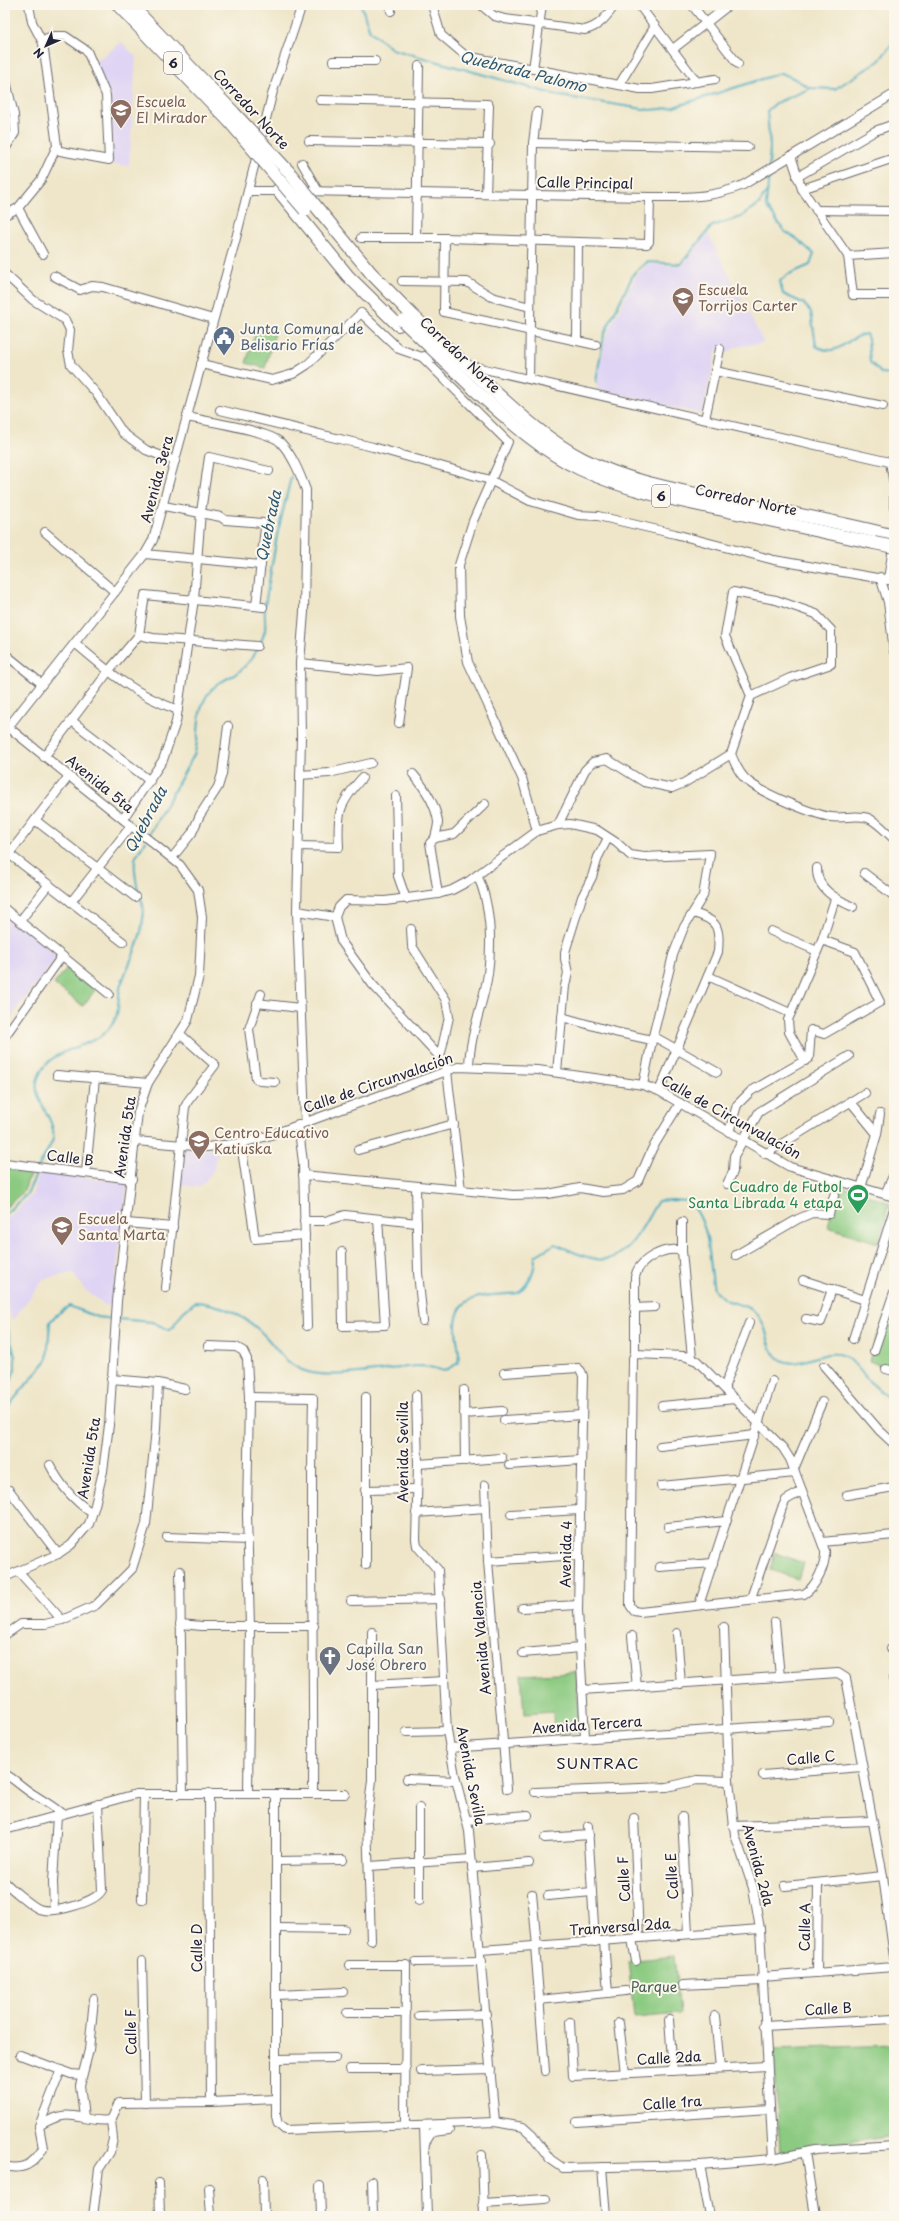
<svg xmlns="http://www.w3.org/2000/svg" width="899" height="2221" viewBox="0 0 899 2221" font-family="'Playpen Sans',sans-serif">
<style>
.built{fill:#dfd4f4}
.green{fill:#8cca81;stroke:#57765e}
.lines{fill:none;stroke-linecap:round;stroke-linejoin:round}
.stream{stroke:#41aac1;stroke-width:2}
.minor-casing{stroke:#6a676d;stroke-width:10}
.highway-casing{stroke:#6a676d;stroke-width:14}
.minor{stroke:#fff;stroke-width:8}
.highway{stroke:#fff;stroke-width:12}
.highway-bridge-casing{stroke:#6a676d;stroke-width:14;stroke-linecap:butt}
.highway-bridge{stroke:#fff;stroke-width:12}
.labels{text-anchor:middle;stroke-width:4;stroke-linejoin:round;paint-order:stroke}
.shield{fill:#fbf7ec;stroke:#636270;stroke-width:1}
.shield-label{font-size:13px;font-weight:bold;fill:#22223b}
.education-label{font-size:14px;fill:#785e54;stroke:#fbf7ec;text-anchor:start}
.street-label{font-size:14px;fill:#22223b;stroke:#fbf7ec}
.service-label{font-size:14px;fill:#4e5e75;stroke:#fbf7ec;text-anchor:start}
.leisure-label{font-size:14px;fill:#27864d;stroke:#fbf7ec;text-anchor:end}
.worship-label{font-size:14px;fill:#5b616d;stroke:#fbf7ec;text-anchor:start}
.park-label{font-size:14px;fill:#475d54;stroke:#fbf7ec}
.water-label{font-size:15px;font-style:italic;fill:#2e5871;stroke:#fbf7ec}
.neighbourhood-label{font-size:15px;letter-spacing:1px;fill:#22223b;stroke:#fbf7ec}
</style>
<rect width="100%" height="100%" fill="#fbf7ec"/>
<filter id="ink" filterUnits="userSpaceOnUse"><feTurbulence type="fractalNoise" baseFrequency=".025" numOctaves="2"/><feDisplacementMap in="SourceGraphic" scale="8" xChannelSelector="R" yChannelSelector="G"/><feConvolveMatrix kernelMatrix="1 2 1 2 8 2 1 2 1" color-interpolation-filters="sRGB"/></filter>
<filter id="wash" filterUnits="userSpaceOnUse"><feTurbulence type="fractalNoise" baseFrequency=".012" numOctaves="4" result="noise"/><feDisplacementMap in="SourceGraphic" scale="16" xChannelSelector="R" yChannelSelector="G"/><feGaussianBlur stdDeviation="0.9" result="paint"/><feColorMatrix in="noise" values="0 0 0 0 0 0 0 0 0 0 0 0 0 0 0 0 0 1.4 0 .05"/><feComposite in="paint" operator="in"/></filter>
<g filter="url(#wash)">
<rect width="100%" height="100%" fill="#efe6c9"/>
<g class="built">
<path d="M122,42L136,57L129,166L111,164L110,96L95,62Z"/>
<path d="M708,234L764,343L735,347L728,353L717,348L702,414L596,389L606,336L635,278L647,264L681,267Z"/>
<path d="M5,913L58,956L16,1010L5,1029Z"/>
<path d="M184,1148L218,1150L213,1171L200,1187L180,1185Z"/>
<path d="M41,1170L127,1184L112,1304L106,1306L84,1289L73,1273L44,1279L12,1321L5,1296V1221L32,1195Z"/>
</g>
<g class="green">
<path d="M257,328L275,333L265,368L246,363Z"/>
<path d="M67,968L95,990L83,1006L54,984Z"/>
<path d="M5,1169L31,1171L24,1191L5,1208Z"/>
<path d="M838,1185L890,1203L878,1243L828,1227Z"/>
<path d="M882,1323L894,1327V1369L869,1361Z"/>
<path d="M5,1337L10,1364L5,1376Z"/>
<path d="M775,1553L803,1563L798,1579L770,1570Z"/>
<path d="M576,1672L580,1732L554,1734L553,1712L524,1714L521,1675Z"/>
<path d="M674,1956L680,2013L634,2017L628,1961Z"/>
<path d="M894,2045V2135L780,2152L774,2049Z"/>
</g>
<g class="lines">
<g class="stream">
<path d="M361,5L370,31L392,49L560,96L650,110L671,108L781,73L793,78L810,88L835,89L879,61L894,41"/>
<path d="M769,166L770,147L767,111L776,103L809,89"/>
<path d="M769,173L766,206L784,231L797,239L814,254L810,265L787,275L780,281L783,294L803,303L811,312L816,346C840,359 843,338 866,334L868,339L870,362L881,373L894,374"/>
<path d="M596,382L604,334L634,273L647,262L681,264L712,226L741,217L759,204L767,191"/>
<path d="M265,605L277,536L291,477"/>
<path d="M148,837L194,755C201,736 195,715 206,697C212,686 224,680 234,675C249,666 261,647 265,630C266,623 264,616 265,609"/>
<path d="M39,1166C43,1158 51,1146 53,1139C57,1118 30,1099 38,1078C50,1041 103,1053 116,1017C120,1006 117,993 122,982C131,957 140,946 143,919C145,908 142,902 139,892C136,885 134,867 135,859C137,853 143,846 146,841"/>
<path d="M5,1214L27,1194L38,1170"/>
<path d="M5,1318L15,1357V1369L5,1397"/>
<path d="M118,1319L152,1322L169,1330L173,1327L183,1312L195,1302C217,1303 241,1314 258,1329C275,1344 281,1361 302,1370C330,1382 390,1367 420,1366C428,1366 437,1369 444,1371L458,1363C461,1348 456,1343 456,1329C455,1289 491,1297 518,1293C530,1282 535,1273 535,1256L555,1244C568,1249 582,1257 596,1259C628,1265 644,1222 658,1201L671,1200L689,1201C712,1226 708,1258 714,1290C718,1293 722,1298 726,1300C738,1305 752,1306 760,1318C769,1330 766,1350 780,1359C800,1372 823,1346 845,1356C854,1361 863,1375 870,1382C878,1389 886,1396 894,1402"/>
<path d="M5,1410L47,1360L50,1322L55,1316L69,1306L97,1317L114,1319"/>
</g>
</g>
</g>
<g filter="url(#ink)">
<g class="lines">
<g class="minor-casing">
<g id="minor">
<path d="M390,5L391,11"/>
<path d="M432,5L441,35L466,56L640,89H652L715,79"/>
<path d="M481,5L494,16L505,19L585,30C600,26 606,17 615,5"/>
<path d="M639,5L697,82"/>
<path d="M692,5L738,64"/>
<path d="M43,43L47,38L54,36H65L87,51L106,95L109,160L55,150"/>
<path d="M673,49L729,5"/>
<path d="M333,61H375"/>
<path d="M533,69L542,5"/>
<path d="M5,77L14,115L15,133L5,149"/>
<path d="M619,85L655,26"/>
<path d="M320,100L488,104L489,106L486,194"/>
<path d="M309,141L490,144"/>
<path d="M533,143L748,147"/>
<path d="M791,156L802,189L848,256L853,295H894"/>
<path d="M302,163L318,191"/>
<path d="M797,177L875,131L894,124"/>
<path d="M802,189L894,158"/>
<path d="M248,191H283"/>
<path d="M301,191L650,197C685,197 710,199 743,185L894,94"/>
<path d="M18,208L43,254"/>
<path d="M816,210L894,211"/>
<path d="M5,215L18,208L41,180L57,146L43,43L32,22L29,5"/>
<path d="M361,238H445L647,244L649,242L650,197"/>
<path d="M416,238L419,66"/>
<path d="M445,238L444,312L596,345"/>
<path d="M848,256L894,253"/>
<path d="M5,274L33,300L65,320L70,330L68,351L71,365L96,393L123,433L146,450L175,461"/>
<path d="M54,276L80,290L92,286L103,287L213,319"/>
<path d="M402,281L467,282L492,297L530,307"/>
<path d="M577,341L578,242"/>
<path d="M422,357L508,442L473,521L459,565L460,616L468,662L522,778L537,831"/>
<path d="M201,364L272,380L293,374L307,365L361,313L399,349L422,357L424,356L444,360"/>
<path d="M467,365L894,463"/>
<path d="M715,371L883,406"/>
<path d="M529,379L533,143L537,112"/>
<path d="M220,410L373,447L490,480L530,501L578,515L598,516L675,534L774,560L894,581"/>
<path d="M187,417C206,421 271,431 281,443C293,456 300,474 306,490L304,612L300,663L301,736L297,911L305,1121"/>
<path d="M705,419L720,349"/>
<path d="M890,462L894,484"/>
<path d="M894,491V508"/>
<path d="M164,506L221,517L225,520L263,523L265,528L256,606"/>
<path d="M45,532L115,592"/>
<path d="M145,554L261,565"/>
<path d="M880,577L888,602L894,652"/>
<path d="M888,579L894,542"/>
<path d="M139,635L153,638L257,646"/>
<path d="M75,643C110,673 134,694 178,710"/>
<path d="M5,654L42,684"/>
<path d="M300,663L378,671L407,668L399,723"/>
<path d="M72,721L150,781"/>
<path d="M5,731L145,554L153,540L235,242L273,91L302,5"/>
<path d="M731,754C735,764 740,776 749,782C764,794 812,814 831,817C843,819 857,814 868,818C878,822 886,832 894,839"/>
<path d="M44,757L111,668L139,635L145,595L263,607"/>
<path d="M413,774C424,787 436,805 438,822C438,827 436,833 435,838"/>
<path d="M300,775L329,773L371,763"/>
<path d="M396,796L398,876L406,899"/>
<path d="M123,819L163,760L176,722L194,599L201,512L209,457L269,471"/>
<path d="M35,820L135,897"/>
<path d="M558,825L585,770L593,762L607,759L644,782L672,788L684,783L731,754L751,696L790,678L831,664V630L816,614L776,600L733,592L725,636L751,696"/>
<path d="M299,846L339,847C337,812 339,804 362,778"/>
<path d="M9,854L123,942"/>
<path d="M172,858L192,833L200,815L218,787L222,774L228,726"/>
<path d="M5,859L69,776"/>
<path d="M817,868C816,889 836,899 853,907"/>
<path d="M864,873L894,896"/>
<path d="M438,894L430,843L435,838L454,834L485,804"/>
<path d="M71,902L131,826"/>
<path d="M5,909L109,994"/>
<path d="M297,911L335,917"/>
<path d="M20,921L49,884"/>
<path d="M411,929L412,946L446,1000L449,1017L440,1057"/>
<path d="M771,931L817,951"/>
<path d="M708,976L790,1013"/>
<path d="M261,994L249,1029L256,1079L260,1081L275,1082"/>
<path d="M257,1003L300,1008"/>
<path d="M562,1017L615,1032L652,1040"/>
<path d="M5,1036L62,956"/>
<path d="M653,1036L717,1072"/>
<path d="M805,1061L789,1032L788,1020L822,940L835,899"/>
<path d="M469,1066C470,1034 483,1005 488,974C492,943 491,903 477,875"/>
<path d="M557,1072L565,986L568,973L565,959V952L582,897L592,877L598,857L608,838"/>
<path d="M57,1075L148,1083"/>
<path d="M659,1091L718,952C720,927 718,920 693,913"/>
<path d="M850,1101L877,1134L861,1188"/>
<path d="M298,1124L303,1162L307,1326"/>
<path d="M729,1132L737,1105L751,1091L809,1058L811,1030L824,1034L880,1002L855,952L822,940"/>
<path d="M877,1134L880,1114"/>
<path d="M135,1141L207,1147L241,1143L268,1136L458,1067L538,1070L643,1085L659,1091L790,1167L894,1197"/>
<path d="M241,1143L255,1239L305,1235"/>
<path d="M358,1150L454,1124"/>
<path d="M765,1154L865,1093"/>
<path d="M5,1163L132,1179"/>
<path d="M86,1172L95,1078"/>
<path d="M303,1175L513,1195L548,1194L580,1188L603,1192L623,1190L638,1181L652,1149L680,1103"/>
<path d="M727,1184L733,1172L734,1156L759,1112L849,1056"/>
<path d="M416,1187L418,1273L423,1321"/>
<path d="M461,1190L447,1071L440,1057L372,984L341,941L335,917L339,907L346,900L385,901L438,894L452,890L469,881L537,831L558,825L570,824L597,830L617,843L630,855L644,857L710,854L703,896L684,927L673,955L653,1036L643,1085"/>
<path d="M885,1194L894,1174"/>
<path d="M304,1221H325L345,1215L417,1223"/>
<path d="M682,1222V1251L692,1358"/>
<path d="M127,1223L173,1227"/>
<path d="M342,1252L343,1326L385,1325L378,1219"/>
<path d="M736,1255L798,1219L812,1213L829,1214L838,1181"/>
<path d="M803,1280L865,1300"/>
<path d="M166,1288L185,1107L188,1101L215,1065L180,1034"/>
<path d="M634,1308L655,1307"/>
<path d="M806,1319L821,1322L832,1289"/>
<path d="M853,1339L894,1209"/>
<path d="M208,1346L236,1347L243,1351L247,1359L249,1397L247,1515L250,1626L248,1793"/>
<path d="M874,1351L894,1292"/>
<path d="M635,1354L684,1356L697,1361L783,1448L790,1459L825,1551C826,1565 816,1587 804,1594L640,1612L634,1611L630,1605L633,1358L635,1354V1277C639,1259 665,1246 682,1251"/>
<path d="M824,1366L879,1430L894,1444"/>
<path d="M886,1369L894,1371"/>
<path d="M504,1373L578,1368L581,1371L583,1376L578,1610L585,1737"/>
<path d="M111,1379L158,1383L185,1389"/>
<path d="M724,1388L749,1323"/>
<path d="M464,1390L465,1461"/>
<path d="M416,1395L418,1464L416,1539L417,1546L438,1570L447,1731L455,1776L469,1831L495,2122"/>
<path d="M249,1397L313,1398C310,1530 314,1662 313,1794"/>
<path d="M366,1397V1565"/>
<path d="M662,1406L735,1399"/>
<path d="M464,1414L502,1411"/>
<path d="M504,1420L582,1415"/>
<path d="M660,1446L755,1435"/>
<path d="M418,1464L502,1458"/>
<path d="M50,1465C60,1485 73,1500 92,1513"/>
<path d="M509,1465L581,1460"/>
<path d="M794,1469L822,1402"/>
<path d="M485,1485L488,1561L507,1789"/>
<path d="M661,1486L795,1473"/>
<path d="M9,1490L58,1554"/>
<path d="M365,1490L417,1489"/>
<path d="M847,1495L894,1487"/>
<path d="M416,1513L486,1508"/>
<path d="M511,1514L580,1510"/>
<path d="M668,1527L726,1521"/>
<path d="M167,1537L248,1540"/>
<path d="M822,1542L894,1535"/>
<path d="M488,1561L579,1555"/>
<path d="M659,1567L713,1563"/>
<path d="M180,1571L183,1794"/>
<path d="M19,1572L62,1620"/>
<path d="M5,1577L58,1554L71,1545L89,1524L95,1505L103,1471L109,1425L117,1301L138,1112L148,1083L188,1020L199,976L202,917L198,890L180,865L8,727"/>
<path d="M751,1598L782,1508L786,1500L802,1491"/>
<path d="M351,1601L441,1599"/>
<path d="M699,1605L772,1381"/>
<path d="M522,1608L578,1605"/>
<path d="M775,1622L780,1677"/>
<path d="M180,1624L202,1626H314"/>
<path d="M724,1627L729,1781L735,1835L753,1888L760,1929L773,2159"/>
<path d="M677,1633L681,1684"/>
<path d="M5,1635L21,1624H45L62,1620L96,1605L132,1569L146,1524L156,1429L158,1383"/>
<path d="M632,1636L637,1687"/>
<path d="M891,1649L894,1648"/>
<path d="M523,1653L580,1648"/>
<path d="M894,1677V1679"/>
<path d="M372,1685L444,1681"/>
<path d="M582,1690L838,1673L846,1678L883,1876L894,1957"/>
<path d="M406,1732L447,1731"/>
<path d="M449,1748L829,1722"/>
<path d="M5,1774C16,1780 25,1790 36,1796C45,1802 53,1806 62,1814"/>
<path d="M763,1775L862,1767"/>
<path d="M407,1779L456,1781"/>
<path d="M535,1792L667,1787L697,1780L729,1781"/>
<path d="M209,1793L211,2102"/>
<path d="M276,1794V2116L278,2124L285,2130L495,2122L523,2127L532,2135L550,2159L563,2168L700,2165L773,2159L815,2150L894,2145"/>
<path d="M419,1808V1901"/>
<path d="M682,1817L688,1934"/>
<path d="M634,1818L639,1938"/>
<path d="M468,1820L528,1815"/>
<path d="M588,1826L595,1942"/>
<path d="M733,1826L871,1821"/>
<path d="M5,1830L136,1794H345"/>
<path d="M545,1838L589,1835"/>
<path d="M277,1861L343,1860"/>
<path d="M370,1866L471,1859"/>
<path d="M472,1868L529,1863"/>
<path d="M5,1882C10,1888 32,1906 39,1909C53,1914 95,1903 102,1890L98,1804"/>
<path d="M785,1886L883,1876"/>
<path d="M532,1894L537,1946"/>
<path d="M548,1896L592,1892"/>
<path d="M142,1900L144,1794"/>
<path d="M54,1909L53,1882L57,1815"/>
<path d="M277,1928L344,1929"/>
<path d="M632,1939L636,1961"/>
<path d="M371,1940L367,1822L372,1780V1632"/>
<path d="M604,1941L608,1993"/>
<path d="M535,1946L545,2071"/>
<path d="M481,1950L760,1929"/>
<path d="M142,1961L145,2103"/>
<path d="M416,1962L482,1961"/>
<path d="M349,1965H406L405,2126"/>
<path d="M817,1973L818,1883"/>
<path d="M762,1977L894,1967"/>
<path d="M683,1985L762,1981"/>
<path d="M277,1995L343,1992"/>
<path d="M539,2000L626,1991"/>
<path d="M347,2013H406"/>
<path d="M419,2016L487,2014"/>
<path d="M715,2016L720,2068"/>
<path d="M669,2020L673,2071"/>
<path d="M570,2022L573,2076L767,2066"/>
<path d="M619,2023L625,2073"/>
<path d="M764,2026L894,2019"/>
<path d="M20,2055L71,2074L82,2075"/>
<path d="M277,2059L335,2058"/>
<path d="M350,2069H406"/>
<path d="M421,2071L491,2069"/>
<path d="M84,2117L80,2085L89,2050L94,1999"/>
<path d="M577,2122L770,2109"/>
<path d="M39,2126C73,2104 79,2124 111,2120"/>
<path d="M424,2126L427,2216"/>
<path d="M425,2143L432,2132L449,2130"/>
<path d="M805,2152L815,2216"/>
<path d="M482,2155L484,2216"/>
<path d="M700,2165L710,2216"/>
<path d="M5,2166C23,2171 34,2164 43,2148L39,2126L61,2070"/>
<path d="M602,2167L606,2216"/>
<path d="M263,2179L264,2216"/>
<path d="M372,2181L373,2216"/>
<path d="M159,2183L160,2216"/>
<path d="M320,2186L321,2216"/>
<path d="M209,2188L211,2216"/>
<path d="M483,2203L546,2199"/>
<path d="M93,2216L99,2169L110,2152L113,2139L111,2120L119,2103L211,2102L276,2099"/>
</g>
</g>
<g class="highway-casing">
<g id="highway">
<path d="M118,5L229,121"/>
<path d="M131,5L234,113"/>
<path d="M278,190L348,276L398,325"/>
<path d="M314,204L371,273L410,313"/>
<path d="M483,381C514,409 546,440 583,459C623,479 667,488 710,497C772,510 834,520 894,536"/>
<path d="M474,389C506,418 540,450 580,469C625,490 675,500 723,510C773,521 824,532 874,543"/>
</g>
</g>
<use href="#minor" class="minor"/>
<use href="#highway" class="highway"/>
<g class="highway-bridge-casing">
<g id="highway-bridge">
<path d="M234,113L289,172L314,204"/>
<path d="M229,121L305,210"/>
<path d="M410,313L483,381"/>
<path d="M403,321L474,389"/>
<path d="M874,543L894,547"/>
</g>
</g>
<use href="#highway-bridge" class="highway-bridge"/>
</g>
</g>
<defs>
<g id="school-pin" transform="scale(1.15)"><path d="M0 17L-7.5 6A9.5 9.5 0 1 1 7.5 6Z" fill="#8d6e63" stroke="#fbf7ec"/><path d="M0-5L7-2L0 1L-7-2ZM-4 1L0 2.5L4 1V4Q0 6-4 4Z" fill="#fff"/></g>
<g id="civic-pin" transform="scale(1.15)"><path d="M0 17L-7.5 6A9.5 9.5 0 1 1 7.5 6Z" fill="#5c6f8a" stroke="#fbf7ec"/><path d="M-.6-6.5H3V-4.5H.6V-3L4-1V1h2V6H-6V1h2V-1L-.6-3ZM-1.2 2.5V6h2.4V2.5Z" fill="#fff"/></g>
<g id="stadium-pin" transform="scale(1.15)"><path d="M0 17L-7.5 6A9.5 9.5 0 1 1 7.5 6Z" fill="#2e9e5b" stroke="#fbf7ec"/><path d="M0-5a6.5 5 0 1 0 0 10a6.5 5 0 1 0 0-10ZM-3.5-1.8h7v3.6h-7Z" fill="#fff"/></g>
<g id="church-pin" transform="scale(1.15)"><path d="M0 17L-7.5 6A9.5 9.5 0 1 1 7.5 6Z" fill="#6b7280" stroke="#fbf7ec"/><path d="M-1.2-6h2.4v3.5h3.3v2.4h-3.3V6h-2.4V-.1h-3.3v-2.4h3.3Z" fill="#fff"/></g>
</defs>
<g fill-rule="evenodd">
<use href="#school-pin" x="121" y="110"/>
<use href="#school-pin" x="683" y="298"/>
<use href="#civic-pin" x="224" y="337"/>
<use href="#school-pin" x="199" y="1141"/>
<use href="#stadium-pin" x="858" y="1195"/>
<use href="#school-pin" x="62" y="1227"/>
<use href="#church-pin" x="330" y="1657"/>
</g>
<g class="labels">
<g class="shield">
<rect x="164" y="52" width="18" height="22" rx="3"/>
<rect x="652" y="485" width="18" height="22" rx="3"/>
</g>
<g class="shield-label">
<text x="173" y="68">6</text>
<text x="661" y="501">6</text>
</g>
<g class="education-label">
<text x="136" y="107">Escuela<tspan x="136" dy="16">El Mirador</tspan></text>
<text x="698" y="295">Escuela<tspan x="698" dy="16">Torrijos Carter</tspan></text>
<text x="214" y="1138">Centro Educativo<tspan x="214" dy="16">Katiuska</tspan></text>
<text x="78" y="1224">Escuela<tspan x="78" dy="16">Santa Marta</tspan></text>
</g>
<g class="street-label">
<text transform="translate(251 109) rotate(47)" y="5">Corredor Norte</text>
<text transform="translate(585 183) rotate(1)" y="5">Calle Principal</text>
<text transform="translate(460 355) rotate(43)" y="5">Corredor Norte</text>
<text transform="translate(157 479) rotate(-75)" y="5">Avenida 3era</text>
<text transform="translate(746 500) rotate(12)" y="5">Corredor Norte</text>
<text transform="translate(100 784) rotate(39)" y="5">Avenida 5ta</text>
<text transform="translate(378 1083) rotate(-19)" y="5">Calle de Circunvalación</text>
<text transform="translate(731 1117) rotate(29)" y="5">Calle de Circunvalación</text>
<text transform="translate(125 1137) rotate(-82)" y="5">Avenida 5ta</text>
<text transform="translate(70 1158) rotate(7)" y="5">Calle B</text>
<text transform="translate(403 1452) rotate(-90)" y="5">Avenida Sevilla</text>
<text transform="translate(89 1458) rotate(-81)" y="5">Avenida 5ta</text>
<text transform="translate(566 1554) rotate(-89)" y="5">Avenida 4</text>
<text transform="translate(481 1638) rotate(-95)" y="5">Avenida Valencia</text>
<text transform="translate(587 1725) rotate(-4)" y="5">Avenida Tercera</text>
<text transform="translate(811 1758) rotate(-5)" y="5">Calle C</text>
<text transform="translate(471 1776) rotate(79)" y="5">Avenida Sevilla</text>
<text transform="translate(758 1865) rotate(75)" y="5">Avenida 2da</text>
<text transform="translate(672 1876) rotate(-93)" y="5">Calle E</text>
<text transform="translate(624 1879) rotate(-93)" y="5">Calle F</text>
<text transform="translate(620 1927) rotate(-4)" y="5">Tranversal 2da</text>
<text transform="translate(805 1927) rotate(-89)" y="5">Calle A</text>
<text transform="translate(197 1948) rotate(-90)" y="5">Calle D</text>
<text transform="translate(828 2009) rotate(-3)" y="5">Calle B</text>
<text transform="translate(131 2032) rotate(-91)" y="5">Calle F</text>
<text transform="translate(669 2058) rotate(-3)" y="5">Calle 2da</text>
<text transform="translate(672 2103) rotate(-4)" y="5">Calle 1ra</text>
</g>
<g class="service-label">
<text x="240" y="334">Junta Comunal de<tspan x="240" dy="16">Belisario Frías</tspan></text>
</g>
<g class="leisure-label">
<text x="842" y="1192">Cuadro de Futbol<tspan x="842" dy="16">Santa Librada 4 etapa</tspan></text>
</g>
<g class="worship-label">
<text x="346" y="1654">Capilla San<tspan x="346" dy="16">José Obrero</tspan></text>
</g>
<g class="park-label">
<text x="654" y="1992">Parque</text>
</g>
<g class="water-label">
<text transform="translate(523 72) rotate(14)" y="5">Quebrada Palomo</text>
<text transform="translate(269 526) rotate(-78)" y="5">Quebrada</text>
<text transform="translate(146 820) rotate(-62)" y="5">Quebrada</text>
</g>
<g class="neighbourhood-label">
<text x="598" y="1769">SUNTRAC</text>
</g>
</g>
<rect width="899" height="2221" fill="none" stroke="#fbf7ec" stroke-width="20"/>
<g transform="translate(46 46) rotate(225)" stroke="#fbf7ec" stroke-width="3" paint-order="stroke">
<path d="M0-3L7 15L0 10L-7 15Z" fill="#22223b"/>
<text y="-6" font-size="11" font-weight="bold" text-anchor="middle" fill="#22223b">N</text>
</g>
</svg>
